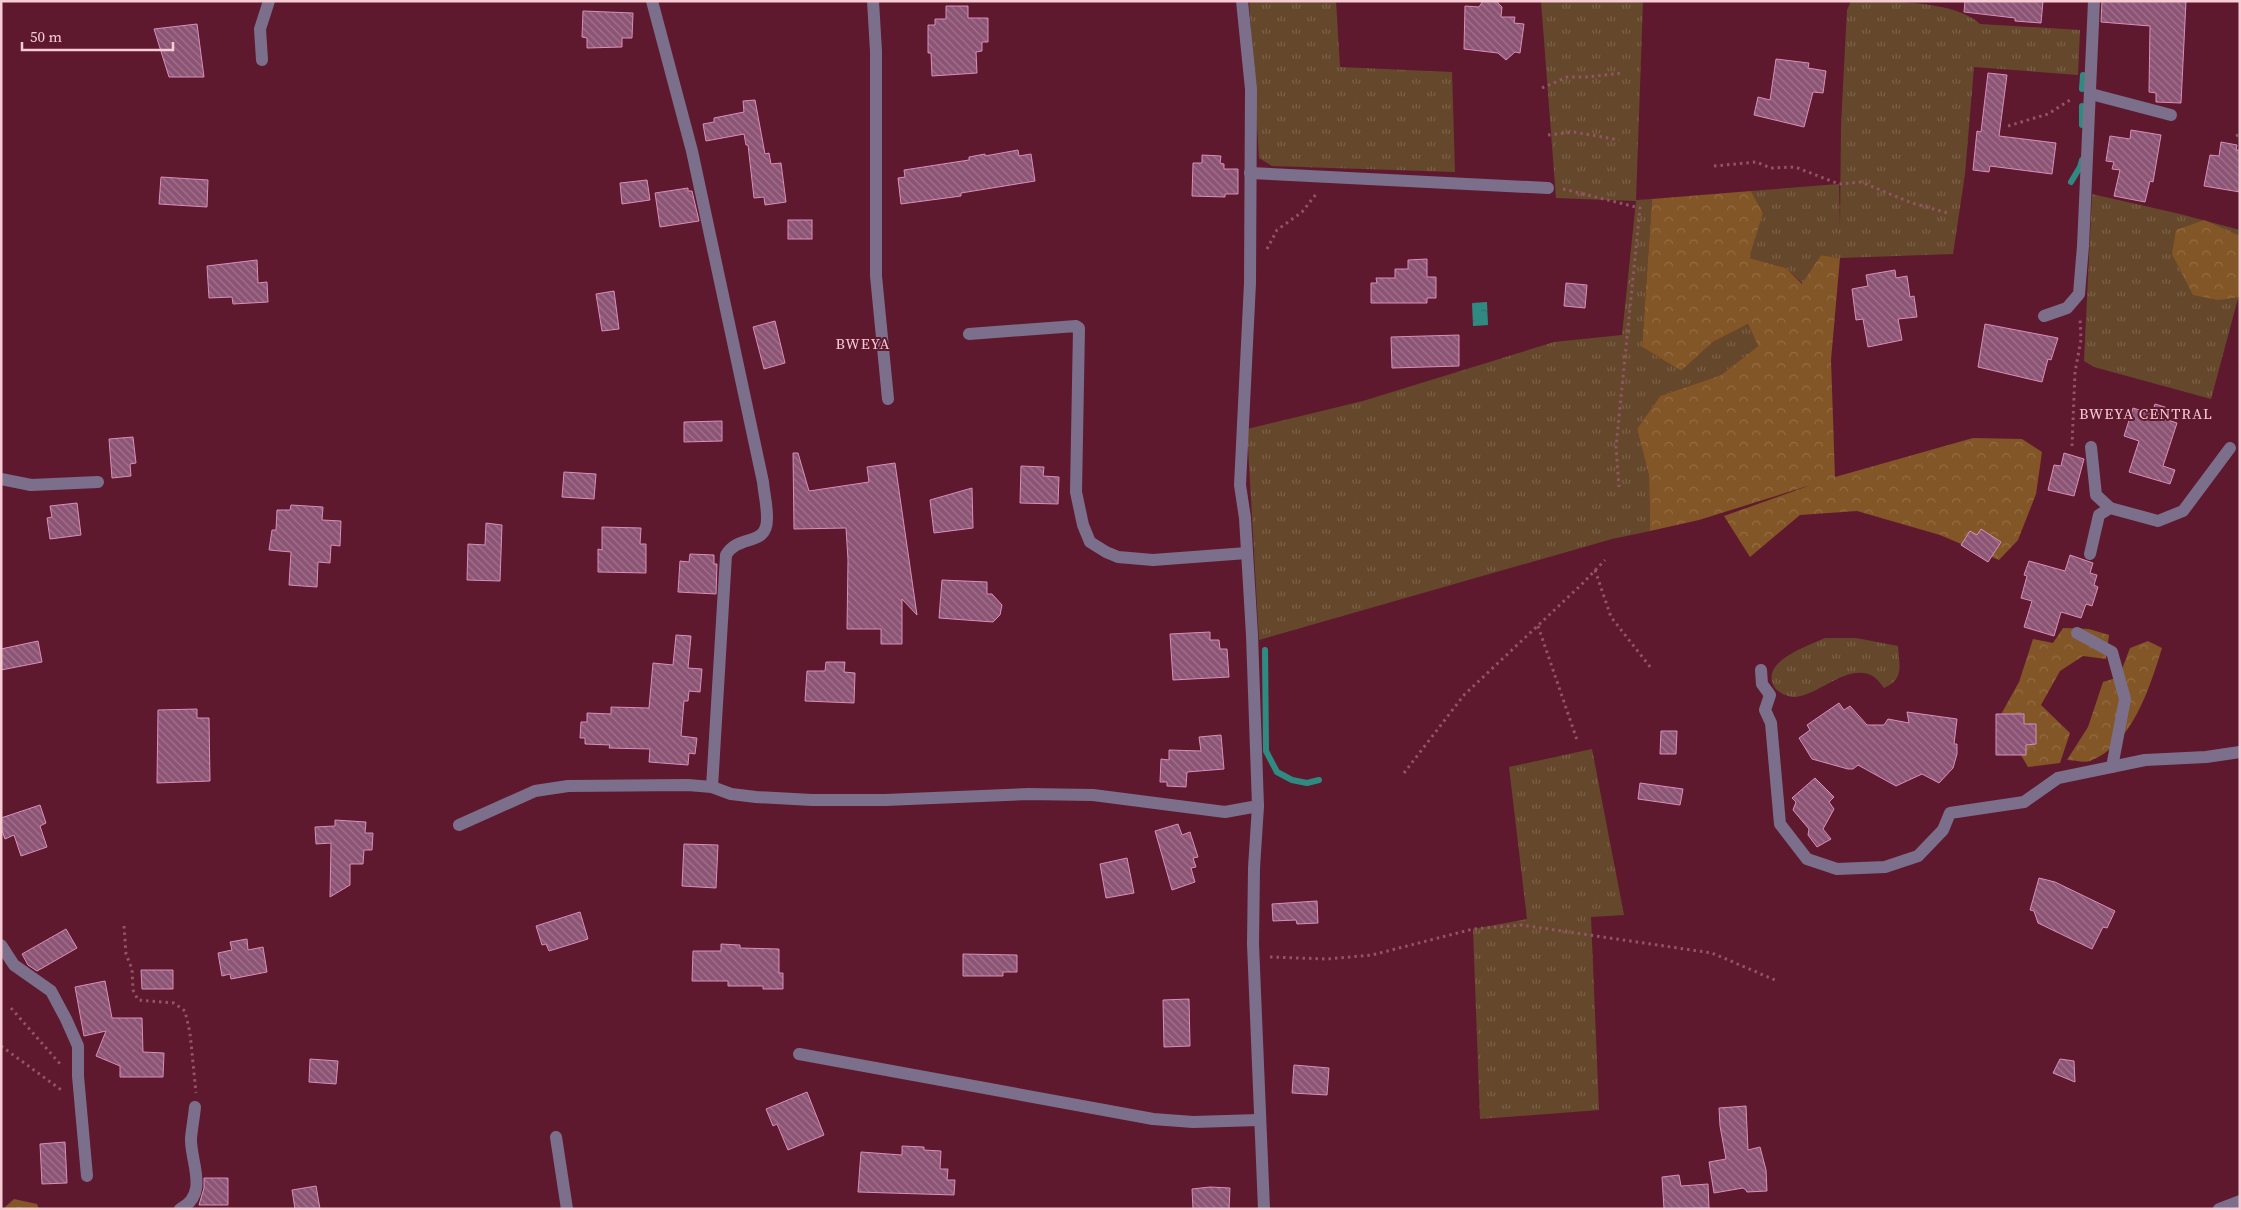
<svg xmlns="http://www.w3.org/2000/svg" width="2241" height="1210" viewBox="0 0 2241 1210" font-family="'Source Serif 4',serif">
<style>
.grass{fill:url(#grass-tufts)}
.forest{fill:url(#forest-crowns)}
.water{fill:url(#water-ripples)}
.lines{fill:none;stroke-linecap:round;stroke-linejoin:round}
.stream{stroke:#2f8b82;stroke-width:6}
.building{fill:url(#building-back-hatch);stroke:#d88fb8}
.path{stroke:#925466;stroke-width:3;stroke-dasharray:2.5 4;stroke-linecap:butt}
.minor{stroke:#7c6f8c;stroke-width:12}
.labels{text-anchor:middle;stroke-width:4;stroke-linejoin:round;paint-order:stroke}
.quarter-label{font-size:15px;letter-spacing:1px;fill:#f8ccd4;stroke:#5f192f}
</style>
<defs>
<pattern id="grass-tufts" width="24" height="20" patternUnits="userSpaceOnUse" patternTransform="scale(1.25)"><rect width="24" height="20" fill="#65482b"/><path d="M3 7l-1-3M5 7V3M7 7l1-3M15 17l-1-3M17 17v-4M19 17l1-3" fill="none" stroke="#7c6149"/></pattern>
<pattern id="forest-crowns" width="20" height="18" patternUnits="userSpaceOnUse" patternTransform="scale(1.25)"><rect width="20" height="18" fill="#825626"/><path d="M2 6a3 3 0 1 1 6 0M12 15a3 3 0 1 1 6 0" fill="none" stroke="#946d45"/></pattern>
<pattern id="water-ripples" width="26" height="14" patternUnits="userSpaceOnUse" patternTransform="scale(1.25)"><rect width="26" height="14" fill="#2f8b82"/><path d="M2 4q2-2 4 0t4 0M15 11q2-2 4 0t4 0" fill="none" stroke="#38706b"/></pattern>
<pattern id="building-back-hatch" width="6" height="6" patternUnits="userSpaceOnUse" patternTransform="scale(1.25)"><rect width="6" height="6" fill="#8c5474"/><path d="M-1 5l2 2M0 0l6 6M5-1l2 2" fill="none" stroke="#a3738d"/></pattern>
</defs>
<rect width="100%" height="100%" fill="#5f192f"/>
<g class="grass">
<path d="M1249,1H1336L1340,67L1452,72L1455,172L1272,166L1259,158Z"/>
<path d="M1541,1H1643L1636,200L1652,199L1642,347L1681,371L1713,342L1748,324L1758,346L1721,375L1660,396L1637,429L1649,476L1650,531L1612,539L1259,640L1247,429L1363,401L1554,342L1622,335L1636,201L1556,198Z"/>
<path d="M1851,1C1886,1 1955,0 1980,24L2080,30L2078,75L1974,67L1965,174L1953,254L1840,258L1821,255L1803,284L1786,268L1748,258L1763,213L1751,191L1839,184L1840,228L1841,125L1847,10Z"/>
<path d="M2092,194L2180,214L2240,230V291L2211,399L2094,367L2084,361Z"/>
<path d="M1825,638H1856L1898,646C1899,665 1905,679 1884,688C1878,680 1874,674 1863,673C1841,670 1819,694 1795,697C1788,697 1779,693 1775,688C1758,662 1808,646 1825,638Z"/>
<path d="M1592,749L1624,915L1591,917L1599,1110L1480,1119L1473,929L1527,919L1509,767Z"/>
</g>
<g class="forest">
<path d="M1751,191L1763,213L1749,258L1786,268L1802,284L1821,255L1840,258L1831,360L1835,477L1973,438L2022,439L2042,452L2036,494L2018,540L1999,560L1940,535L1857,511L1800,515L1750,557L1724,516L1811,485L1699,520L1650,531L1649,476L1637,429L1660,396L1721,375L1758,346L1748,324L1713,342L1681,371L1642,347L1652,199Z"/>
<path d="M2204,220L2240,236V297L2218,300L2193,295L2172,254L2176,230Z"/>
<path d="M2063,628L2089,629L2109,635L2106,659L2083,656L2060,671L2041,705L2070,733L2060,763L2028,767L1999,718L2019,682L2033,639L2053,643Z"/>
<path d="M2148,641L2162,648C2150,687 2132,745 2090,761C2084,763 2074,760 2067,760L2088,727L2103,682L2119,677L2130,648Z"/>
<path d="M14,1199L37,1204L39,1209H3Z"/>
</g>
<path class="water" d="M1487,302L1488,325L1473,326L1472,303Z"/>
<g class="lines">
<g class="stream">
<path d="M2082,89L2083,75"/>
<path d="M2082,106V125"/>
<path d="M2071,182L2080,167L2082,160"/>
<path d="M1265,650L1266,751L1277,772L1292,780L1307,783L1319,780"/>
</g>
</g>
<g class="building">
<path d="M1483,1H1496L1502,7L1501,17H1515L1514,23L1524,24L1520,53L1515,52L1506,60L1498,53L1464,49L1465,6L1479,7Z"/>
<path d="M1965,1H2043L2041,23L2015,21V18L1964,12Z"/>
<path d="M2102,1H2186L2181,103L2156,102V93L2149,92L2150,26L2101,22Z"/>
<path d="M946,6H968V18H988V42H982V51L976,52L977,73L932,76L931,53H928V25H935V19H946Z"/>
<path d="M583,11L633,13L632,38H622V47L587,48V38L582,37Z"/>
<path d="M197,24L204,77H169L154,29Z"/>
<path d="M1776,59L1809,63L1808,68L1826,71L1823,93L1813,92L1804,127L1754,115L1758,97L1770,100Z"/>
<path d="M1988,73L2007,75L1999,136L2056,143L2052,174L1990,166L1989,172L1973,170L1977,131L1981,132Z"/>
<path d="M755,100L765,154L769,153L771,164L781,163L786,202L765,205L764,197L754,198L748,145H746L744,134L706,141L703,124L714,122V118L744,112L743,101Z"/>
<path d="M2131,130L2161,135L2153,182L2150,181L2145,202L2114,196L2120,170L2112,169L2114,162L2106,161L2110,136L2130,139Z"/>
<path d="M2221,142L2237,145L2236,150H2240V192L2204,186L2210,155L2219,156Z"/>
<path d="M1018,150L1019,156L1031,154L1035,181L961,193V196L901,204L898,178L905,177L904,170L969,160V157L985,154V156Z"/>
<path d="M1202,155L1221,156L1220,163L1224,164V169H1238V194H1225V197L1192,196L1193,163H1202Z"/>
<path d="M161,177L208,180L207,207L159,204Z"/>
<path d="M647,180L650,200L622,204L620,183Z"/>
<path d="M688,188V191H692L699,221L660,227L655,193Z"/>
<rect x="788" y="220" width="24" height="19"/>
<path d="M1427,259V277H1436V298H1427V303H1371V283H1377L1376,278H1395V269H1408V260Z"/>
<path d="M257,260L258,283L267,282L268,302L233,304L232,297L209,298L207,266Z"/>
<path d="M1895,270L1896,278L1907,276L1910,297L1914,296L1917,317L1898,319L1902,340L1868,347L1863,319L1856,320L1852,289L1868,286L1866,275Z"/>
<path d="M1566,283L1587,285L1585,308L1564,306Z"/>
<path d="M614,291L619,329L602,331L596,294Z"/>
<path d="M775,321L785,363L764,369L753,327Z"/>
<path d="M1985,324L2058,338L2051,360L2048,359L2042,382L1978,367Z"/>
<path d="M1459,335V366L1392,368L1391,337Z"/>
<path d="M2155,404L2171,409L2168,420L2177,423L2163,466L2175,470L2170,484L2129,472L2139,441L2124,436L2133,408L2152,414Z"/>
<path d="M722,421V441L684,442V422Z"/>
<path d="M133,437L136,463L130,464L131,476L112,478L109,439Z"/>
<path d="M793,453H798L809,491L869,482L867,467L895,463L917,615L902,599V644H881V629H847L848,560L846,528L794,529Z"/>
<path d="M2064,453L2084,459L2074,496L2048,490L2054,465L2061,466Z"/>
<path d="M1021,466L1044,467L1043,476L1059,477L1058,504L1020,503Z"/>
<path d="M564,472L596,474L594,499L562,497Z"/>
<path d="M972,488L973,528L934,533L930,500Z"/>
<path d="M77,503L81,535L50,539L47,518L52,517L50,506Z"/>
<path d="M291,505L323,507L322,520L341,521L340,546L331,545L330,563L318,562L317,587L289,585L291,552L269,550L272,530H276L277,510H290Z"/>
<path d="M486,523L502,525L500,581L467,580L468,544L485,545Z"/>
<path d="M602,527L641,528L640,544H646V573L598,572V549L602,550Z"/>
<path d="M1981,529L2001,542L1988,562L1961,545L1970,531L1977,535Z"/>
<path d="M690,554L714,555V564H717L716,594L678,592L680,561L689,562Z"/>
<path d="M2070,555L2093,563L2090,573L2097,575L2094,585L2098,587L2092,606L2086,604L2081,618L2061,612L2054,636L2024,627L2032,601L2021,598L2027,576L2024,575L2029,561L2065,571Z"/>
<path d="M942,580L987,582V594H992L1002,605L1000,615L993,622L939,618Z"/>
<path d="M1210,632V640H1219L1220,649H1227L1229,677L1173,680L1170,634Z"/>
<path d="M676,635L691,636L688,668L702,669L700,692L689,691L688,701H684L681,736L697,738L695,754L689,753L688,765L649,762L650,749L609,748L610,745L585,744V738H580L581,722H587V713L611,714V707L649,708L653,663L673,665Z"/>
<path d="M38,641L42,662L1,670V649Z"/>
<path d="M826,662H845L844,672L855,673L854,703L805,701L807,671H825Z"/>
<path d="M1839,703L1844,710L1850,706L1867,725H1884L1888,719L1909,723L1907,712L1957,719L1954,744H1957V754L1953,768L1939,783L1922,774L1896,786L1858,765L1853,769H1848L1812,759L1799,738L1810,730L1807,725Z"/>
<path d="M197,709V718H209L210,781L157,783L158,710Z"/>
<path d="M1996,714H2024V724H2036V744L2026,745V755H1996Z"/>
<path d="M1661,731H1677L1676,754H1660Z"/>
<path d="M1221,735L1224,769L1187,772L1186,787L1167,786V782H1160L1161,759L1169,760V750L1201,751L1199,737Z"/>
<path d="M1815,778L1834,797L1829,802L1834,809L1823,829L1831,839L1817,847L1808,835L1809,829L1793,810L1796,802L1792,798Z"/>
<path d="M1640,783L1683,789L1680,805L1638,799Z"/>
<path d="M40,805L46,823L40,826L47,847L21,856L14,835L5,839L1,828V818Z"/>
<path d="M335,820L366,822L365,833H373L372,850H364L363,864H350V885L330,897L331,843L316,844L315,827L335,826Z"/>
<path d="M1178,824L1182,835L1190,832L1198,857L1193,858L1196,867L1191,868L1195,882L1172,890L1155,831Z"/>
<path d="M684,844L718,845L716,888L682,886Z"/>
<path d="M1127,858L1134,893L1106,898L1100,864Z"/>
<path d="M2039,878L2055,882L2115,911L2107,928L2103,927L2092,949L2038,923L2034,911L2030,910Z"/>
<path d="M1317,901L1318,923L1297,924L1296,920L1273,921L1272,904Z"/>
<path d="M580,912L588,939L549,951L546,944L542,945L536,926Z"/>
<path d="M66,929L77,948L37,971L28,965L22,954Z"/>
<path d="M247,939L248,950L263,947L267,972L231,979L230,974L222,976L218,953L232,950L230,942Z"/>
<path d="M721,944L740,945V948L779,949V973H783V989H763V986H728V981H692L693,951H721Z"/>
<path d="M963,954L1017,955V972H1003V976H963Z"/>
<path d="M141,970H173V989H142Z"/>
<path d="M105,981L112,1018H142L143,1052L164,1053L163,1077H120V1066L96,1056L106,1031L84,1036L75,987Z"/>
<path d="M1189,999L1190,1046L1164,1047L1163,1000Z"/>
<path d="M310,1059L338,1061L336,1084L309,1082Z"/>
<path d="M2060,1059L2074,1061L2075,1082L2053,1073Z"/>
<path d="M1294,1065L1329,1068L1327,1095L1292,1093Z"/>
<path d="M807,1092L824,1135L788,1150L777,1124L773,1126L766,1109Z"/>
<path d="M1746,1106L1748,1150L1760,1147L1766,1170L1767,1191L1747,1192L1746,1190L1743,1188L1714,1193L1709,1162L1726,1159L1720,1126L1719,1108Z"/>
<path d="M65,1142L67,1183L42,1184L40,1144Z"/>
<path d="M902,1146L924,1147V1150L941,1151L940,1169H948L947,1180H955L954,1195L858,1192L861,1152L902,1155Z"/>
<path d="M1679,1175L1681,1186L1708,1184L1709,1208L1664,1209L1662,1177Z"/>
<path d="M204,1178H228V1205H199L204,1188Z"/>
<path d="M316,1186L320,1209H295L292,1190Z"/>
<path d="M1210,1187L1230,1188L1229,1209H1193L1192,1189Z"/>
</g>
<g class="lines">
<g class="path">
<path d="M1542,88L1567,77H1588L1622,73"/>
<path d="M2008,126L2048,114L2073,98"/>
<path d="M1548,135L1574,132L1619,140"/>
<path d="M2236,136L2240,134"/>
<path d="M1714,166L1756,162L1771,168L1795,167L1839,184L1861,182L1912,203L1948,213"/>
<path d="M1563,189L1640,208L1616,447L1619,487"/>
<path d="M1267,249L1277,230L1302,212L1317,193"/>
<path d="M2072,446L2075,372L2081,340L2080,317"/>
<path d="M1595,570L1611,617L1651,668"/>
<path d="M1538,626L1577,740"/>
<path d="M1404,773L1464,695L1581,585L1605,560"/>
<path d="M124,926L126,954L132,969L133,990L138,1000L174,1003L185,1011L190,1033L196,1093"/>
<path d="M1270,957L1327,959L1372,955L1473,929L1521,925L1712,953L1775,980"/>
<path d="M11,1008L61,1065"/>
<path d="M1,1046L64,1092"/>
</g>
<g class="minor">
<path d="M652,1L692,151L763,482C764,493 767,505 767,517C768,548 739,533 726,555L712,787"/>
<path d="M873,1L876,51V276L888,399"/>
<path d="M1242,1L1251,89L1250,283L1240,485L1245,518L1252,635L1258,806L1254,868L1253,944L1264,1209"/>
<path d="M262,60L260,29L269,1"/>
<path d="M2091,94L2171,115"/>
<path d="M1250,173L1548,188"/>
<path d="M2044,316L2067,308L2079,294L2083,246L2094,1"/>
<path d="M969,334L1076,326L1079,328L1076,492L1083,525L1090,542L1106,552L1118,557L1153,560L1247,553"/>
<path d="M2091,447L2096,495L2110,508"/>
<path d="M1,479L31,485L98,482"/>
<path d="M2090,554L2099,515L2110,508L2158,521L2183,511L2230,448"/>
<path d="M2077,633L2112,652L2125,699L2112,767"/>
<path d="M1761,670L1762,684L1770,695L1765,710L1771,723L1780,824L1807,859L1837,869L1885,867L1918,856L1943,830L1950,813L2024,802L2058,778L2145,760L2206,757L2240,752"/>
<path d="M459,825L535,791L568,786L688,785L712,787L731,794L756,797L812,800H885L1028,794L1093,795L1225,812L1258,806"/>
<path d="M1,945L14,965L51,991L66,1019L78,1046V1076L87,1176"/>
<path d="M799,1054L1153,1119L1193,1122L1259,1120"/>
<path d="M556,1137L567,1209"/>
<path d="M180,1209C210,1194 190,1162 191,1138C192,1128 194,1117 195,1107"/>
<path d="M2219,1209L2240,1201"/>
</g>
</g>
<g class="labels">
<g class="quarter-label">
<text x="863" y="349">BWEYA</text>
<text x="2146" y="419">BWEYA CENTRAL</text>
</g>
</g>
<rect width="2241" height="1210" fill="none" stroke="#f8ccd4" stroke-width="5"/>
<path d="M22 42v8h151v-8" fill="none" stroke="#f8ccd4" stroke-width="2.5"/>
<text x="30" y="42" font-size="15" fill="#f8ccd4" stroke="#5f192f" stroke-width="4" paint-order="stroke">50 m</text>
</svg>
